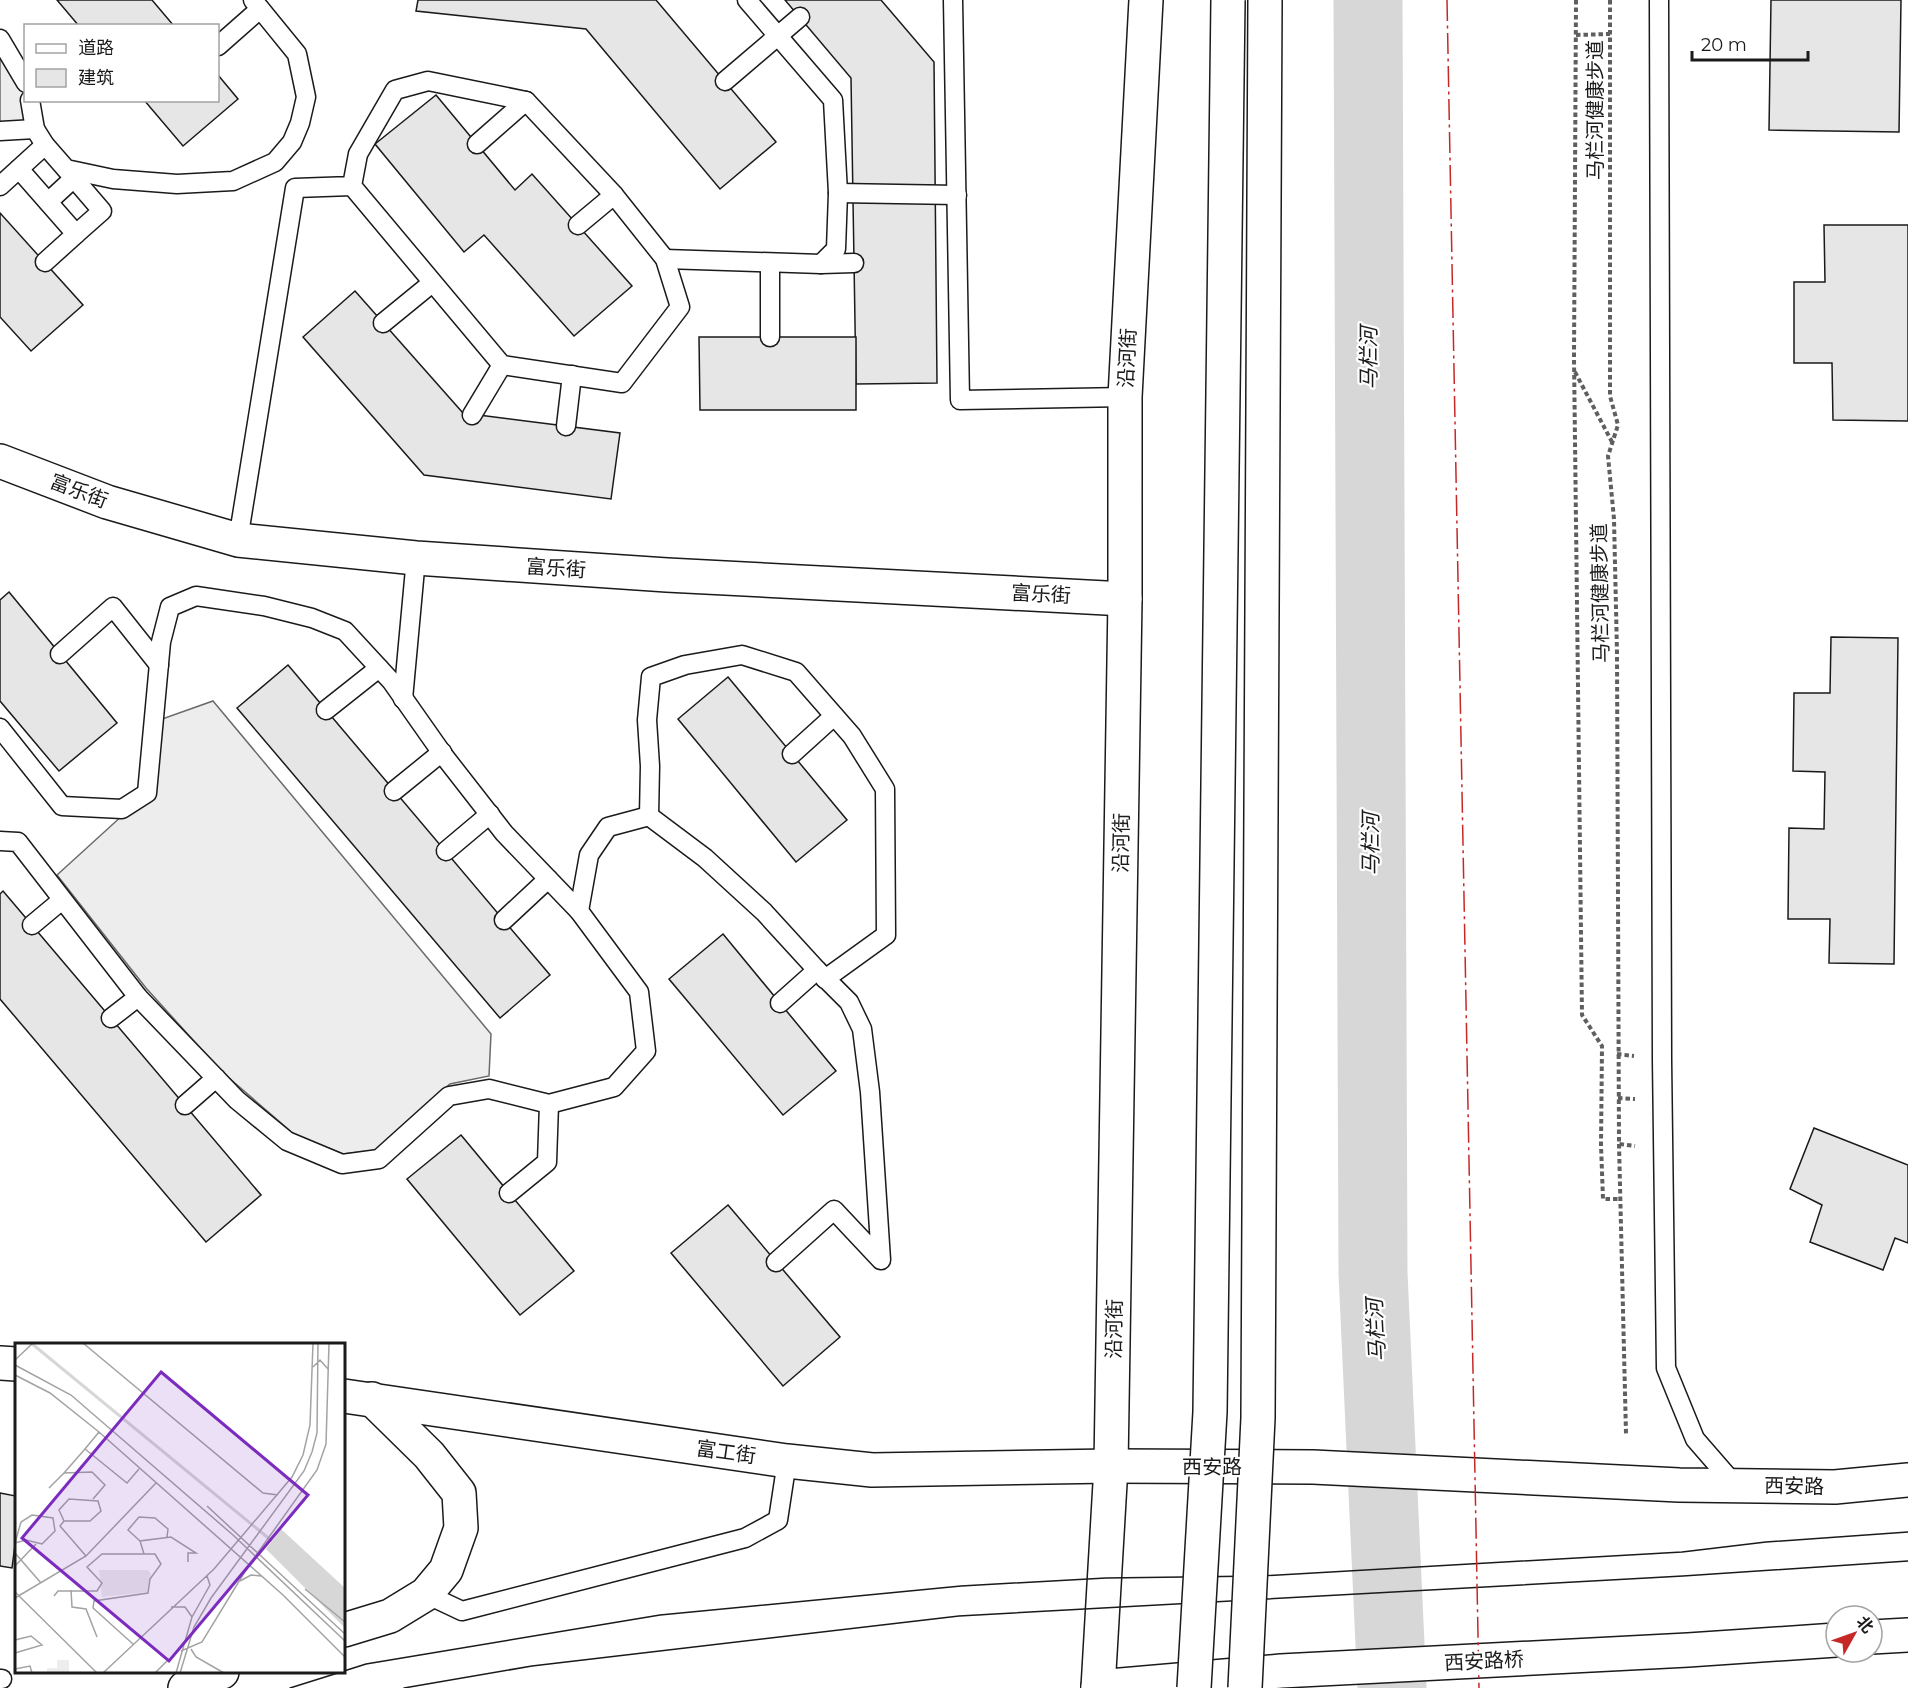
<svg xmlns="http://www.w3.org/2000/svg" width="1908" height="1688" viewBox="0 0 1908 1688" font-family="Montserrat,'Noto Sans SC',sans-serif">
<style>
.built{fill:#ededed;stroke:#6a6a6a;stroke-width:1.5}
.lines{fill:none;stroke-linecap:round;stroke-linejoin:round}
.river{stroke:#d7d7d7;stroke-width:69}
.building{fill:#e6e6e6;stroke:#1a1a1a;stroke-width:1.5}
.service-casing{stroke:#1a1a1a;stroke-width:21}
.minor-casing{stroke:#1a1a1a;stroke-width:36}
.tertiary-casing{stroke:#1a1a1a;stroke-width:36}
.secondary-casing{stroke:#1a1a1a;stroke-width:36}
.path{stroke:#5f5f5f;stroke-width:4;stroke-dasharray:4.5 3;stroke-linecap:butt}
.service{stroke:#fff;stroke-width:18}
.minor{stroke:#fff;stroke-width:33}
.tertiary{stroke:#fff;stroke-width:33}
.secondary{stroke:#fff;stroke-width:33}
.tram{stroke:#1a1a1a;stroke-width:1.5}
.trunk-bridge-casing{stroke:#1a1a1a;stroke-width:36;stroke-linecap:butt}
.trunk-bridge{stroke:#fff;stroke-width:33}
.power{stroke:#c62828;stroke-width:1.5;stroke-dasharray:21 4.5 3 4.5;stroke-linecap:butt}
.labels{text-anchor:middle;stroke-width:4.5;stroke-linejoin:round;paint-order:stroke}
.street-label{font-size:20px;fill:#1a1a1a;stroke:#fff}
.water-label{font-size:21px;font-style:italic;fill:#1a1a1a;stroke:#fff}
.inset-river{fill:none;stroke:#d7d7d7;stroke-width:3}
.inset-road{fill:none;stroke:#a3a3a3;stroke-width:1.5}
.view{fill:#7b2cbf;fill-opacity:0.15;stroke:#7b2cbf;stroke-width:3}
.inset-edge{fill:none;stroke:#1a1a1a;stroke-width:3}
</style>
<rect width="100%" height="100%" fill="#fff"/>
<g class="built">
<path d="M0,45L25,90L29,125L0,128Z"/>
<path d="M213,701L491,1034L489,1076L450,1084L377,1150L343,1154L295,1135L222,1072L146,988L57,875L124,814L152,795L162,719Z"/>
</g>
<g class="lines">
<path class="river" d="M1368,0L1373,1273L1392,1688"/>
</g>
<g class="building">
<path d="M57,0H152L174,26H79Z"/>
<path d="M418,0H656L776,142L720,189L586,29L416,11Z"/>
<path d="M785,0H881L934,62L937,383L856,384L851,78Z"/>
<path d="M1771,0H1901L1899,132L1769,130Z"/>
<path d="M218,75L238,99L183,146L144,100H218Z"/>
<path d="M436,95L515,190L532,174L632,286L574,336L484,235L464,252L375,144Z"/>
<path d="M0,213L83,305L31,351L0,317Z"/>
<path d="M1824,225H1908V421L1833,420L1832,363H1794V282H1825Z"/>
<path d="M355,291L463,413L620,433L611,499L424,475L303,337Z"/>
<path d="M699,337H856V410H700Z"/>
<path d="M9,592L117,723L59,771L0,701V600Z"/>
<path d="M1831,637L1898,638L1894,964L1829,963L1830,919H1788L1789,828L1824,829L1825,772L1793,771L1794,693H1830Z"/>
<path d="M288,665L550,975L500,1018L237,708Z"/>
<path d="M728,677L847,820L796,862L678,719Z"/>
<path d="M3,891L261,1195L206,1242L0,999V894Z"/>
<path d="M723,934L836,1071L783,1115L669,979Z"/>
<path d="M1814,1128L1908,1165V1243L1895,1238L1883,1270L1810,1242L1822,1205L1790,1189Z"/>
<path d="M461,1135L574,1271L520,1315L407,1179Z"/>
<path d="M728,1205L840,1337L783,1386L671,1253Z"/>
<path d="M0,1493L16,1496V1537L12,1568L0,1566Z"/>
</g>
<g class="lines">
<g class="service-casing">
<g id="service">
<path d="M953,0L960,400L1125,397"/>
<path d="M1659,0L1662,1060L1666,1368L1695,1439L1735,1485"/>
<path d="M0,39L26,83"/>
<path d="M218,46L260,9"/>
<path d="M725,81L800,17"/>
<path d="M30,100L35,129L45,145L66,169L113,179L177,184L233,181L275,162L292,142L300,123L306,97L297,54L253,0"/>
<path d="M0,131L35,129"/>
<path d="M477,144L526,101"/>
<path d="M19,169L76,234L45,262"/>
<path d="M66,169L102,211L76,234"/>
<path d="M0,186L45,145"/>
<path d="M838,193L957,195"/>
<path d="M48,202L74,178"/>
<path d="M578,225L614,195"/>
<path d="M665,259L821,264L836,249L838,193L833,100L747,0"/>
<path d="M770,263V337"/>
<path d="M821,264L854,263"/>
<path d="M383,323L432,283"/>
<path d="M472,415L502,365"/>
<path d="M566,426L572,375"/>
<path d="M238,540L295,188L352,186L502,365L622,383L680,307L665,259L614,195L526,101L428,81L395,90L358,154L352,186"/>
<path d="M60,654L113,607L159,665"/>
<path d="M403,699L416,558"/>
<path d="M326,710L379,668"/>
<path d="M0,728L62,806L122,809L147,793L161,642L170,607L196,596L264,606L312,618L345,631L392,682L444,756L504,833L579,911L639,992L646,1051L614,1087L549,1104L489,1089L449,1096L379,1159L342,1164L287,1141L237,1100L138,997L18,842L0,841"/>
<path d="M792,754L834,716"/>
<path d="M394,791L442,752"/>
<path d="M649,816L650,766L647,720L651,677L685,665L742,655L796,672L852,736L885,789L886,935L825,979"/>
<path d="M446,851L490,814"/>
<path d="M579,911L589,855L608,827L649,816L705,858L764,912L817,970L849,1002L862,1029L870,1092L881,1260L834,1210L776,1262"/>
<path d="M504,920L548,879"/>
<path d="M32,925L62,900"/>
<path d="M780,1003L817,970"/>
<path d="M111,1018L138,997"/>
<path d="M185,1105L216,1078"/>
<path d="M509,1193L547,1162L549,1104"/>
<path d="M426,1594L462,1611L745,1538L778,1520L787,1461"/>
<path d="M0,1679H2"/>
</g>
</g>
<g class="minor-casing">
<g id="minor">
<path d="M0,461L107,502L238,540L416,558L667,575L1125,599"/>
<path d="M0,1363L16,1364"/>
<path d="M344,1396L787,1461L872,1470L1111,1466"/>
<path d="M344,1630L390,1616L426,1594L446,1570L461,1528L459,1493L429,1455L372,1399"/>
<path d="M185,1688L222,1672"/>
</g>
</g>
<g class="tertiary-casing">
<g id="tertiary">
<path d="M1111,1466L1313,1467L1679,1485L1835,1487L1908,1480"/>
<path d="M1872,1637L1908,1635"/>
<path d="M1098,1687L1281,1671L1688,1650L1836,1640"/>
</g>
</g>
<g class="secondary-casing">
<path id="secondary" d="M1098,1688L1111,1466L1125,599V397L1146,0"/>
</g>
<g class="path">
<path d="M1576,0L1574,358L1582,1015L1602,1046L1601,1145L1603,1199H1620"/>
<path d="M1610,0V396L1618,425L1608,456L1614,519L1617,653L1619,1144L1635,1146"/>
<path d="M1576,35L1610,34"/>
<path d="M1575,372L1612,442"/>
<path d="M1617,1054L1634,1056"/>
<path d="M1618,1098L1635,1099"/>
<path d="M1619,1144L1626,1434"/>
</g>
<use href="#service" class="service"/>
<use href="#minor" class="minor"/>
<use href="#tertiary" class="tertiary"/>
<use href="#secondary" class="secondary"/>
<g class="tram">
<path d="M344,1671L366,1664L660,1615L961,1586L1106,1578L1260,1576L1682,1552L1766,1542L1908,1532"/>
<path d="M290,1688L341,1672"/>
<path d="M404,1688L532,1666L959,1616L1683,1576L1908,1561"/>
</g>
<g class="trunk-bridge-casing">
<g id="trunk-bridge">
<path d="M1194,1688L1210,1412L1228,0"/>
<path d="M1245,1688L1258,1418L1265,0"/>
</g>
</g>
<use href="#trunk-bridge" class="trunk-bridge"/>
<path class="power" d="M1447,0L1479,1688"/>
</g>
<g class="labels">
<g class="street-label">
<text transform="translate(1595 110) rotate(-90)" y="7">马栏河健康步道</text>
<text transform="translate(1127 358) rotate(-87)" y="7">沿河街</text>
<text transform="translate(79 491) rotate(21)" y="7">富乐街</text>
<text transform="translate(556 568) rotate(4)" y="7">富乐街</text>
<text transform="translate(1600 593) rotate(-91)" y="7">马栏河健康步道</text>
<text transform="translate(1041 594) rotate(3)" y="7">富乐街</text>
<text transform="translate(1121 843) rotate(-89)" y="7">沿河街</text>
<text transform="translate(1114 1329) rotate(-89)" y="7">沿河街</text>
<text transform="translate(726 1452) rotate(8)" y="7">富工街</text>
<text x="1212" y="1474">西安路</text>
<text transform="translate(1794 1486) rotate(1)" y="7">西安路</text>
<text transform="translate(1484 1661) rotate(-3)" y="7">西安路桥</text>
</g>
<g class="water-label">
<text transform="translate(1369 358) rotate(-90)" y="7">马栏河</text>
<text transform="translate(1371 844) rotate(-90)" y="7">马栏河</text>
<text transform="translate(1376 1330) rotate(-93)" y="7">马栏河</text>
</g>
</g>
<g transform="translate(15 1343)">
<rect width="330" height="330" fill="#fff"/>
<path d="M84,227H133L136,231L132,249L87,254ZM42,317H54V330H32V325H42Z" fill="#ededed"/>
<path d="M266,186L330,245V285L251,206Z" fill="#d7d7d7"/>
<path class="inset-river" d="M16,0L257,198"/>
<path class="inset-road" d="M68,0L248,150L263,152M0,17L18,0M0,22L56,52L218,192L330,298M298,24L305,17L313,26M0,32L35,50L84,89L268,252L330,314M84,89L70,106L112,140L124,126M49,130L70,106M34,145L49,130L77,129L90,142L78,156M192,163L330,291M17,172L38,175L40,188L27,201L11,197L0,200L6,179ZM49,178L44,167L54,156L83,158L86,168L75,178H49L45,183L71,213M125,198L113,187L124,174L140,175L153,186L152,194M0,210L26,240M129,211L125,198L156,194L181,210H173V219M0,223L21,201M225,238L236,232L246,233M290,246L330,279M56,247L57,264L71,266L82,294M0,249L82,330M39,253L43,248H82L87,240L72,224L87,211H140L146,221L135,236L133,250L79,258L78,265L118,301M0,255L71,213L141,140M156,264H170L177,274L161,330M177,274L195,242L192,233M0,297L16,293L27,302L0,310M176,306L181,314L209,330M166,308L187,299L234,222L302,127L311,101L314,0M0,326L15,323L17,330M88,330L199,226L277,134L288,112L295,82L298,0M140,330L153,317M165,330L179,284L196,255L289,128L297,109L302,90L303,0"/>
<path class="view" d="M146,29L293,152L154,318L7,195Z"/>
<rect width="330" height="330" class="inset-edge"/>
</g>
<rect x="24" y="24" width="195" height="78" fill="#ffffff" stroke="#a3a3a3" stroke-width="1.5"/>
<rect x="36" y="44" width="30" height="9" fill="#ffffff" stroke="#a3a3a3" stroke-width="1.5"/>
<text x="78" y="54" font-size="18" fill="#1a1a1a">道路</text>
<rect x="36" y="69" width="30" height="18" fill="#e6e6e6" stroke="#a3a3a3" stroke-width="1.5"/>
<text x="78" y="84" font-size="18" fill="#1a1a1a">建筑</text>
<g transform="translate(1854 1634) rotate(50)"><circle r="28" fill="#ffffff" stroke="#a3a3a3" stroke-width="1.5"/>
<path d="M0-4.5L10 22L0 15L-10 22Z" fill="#c62828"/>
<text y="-9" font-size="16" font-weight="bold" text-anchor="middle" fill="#1a1a1a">北</text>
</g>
<path d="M1692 51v9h116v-9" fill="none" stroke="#1a1a1a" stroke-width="3"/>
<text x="1701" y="51" font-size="18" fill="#1a1a1a" stroke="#ffffff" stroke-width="4.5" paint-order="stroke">20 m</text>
</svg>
